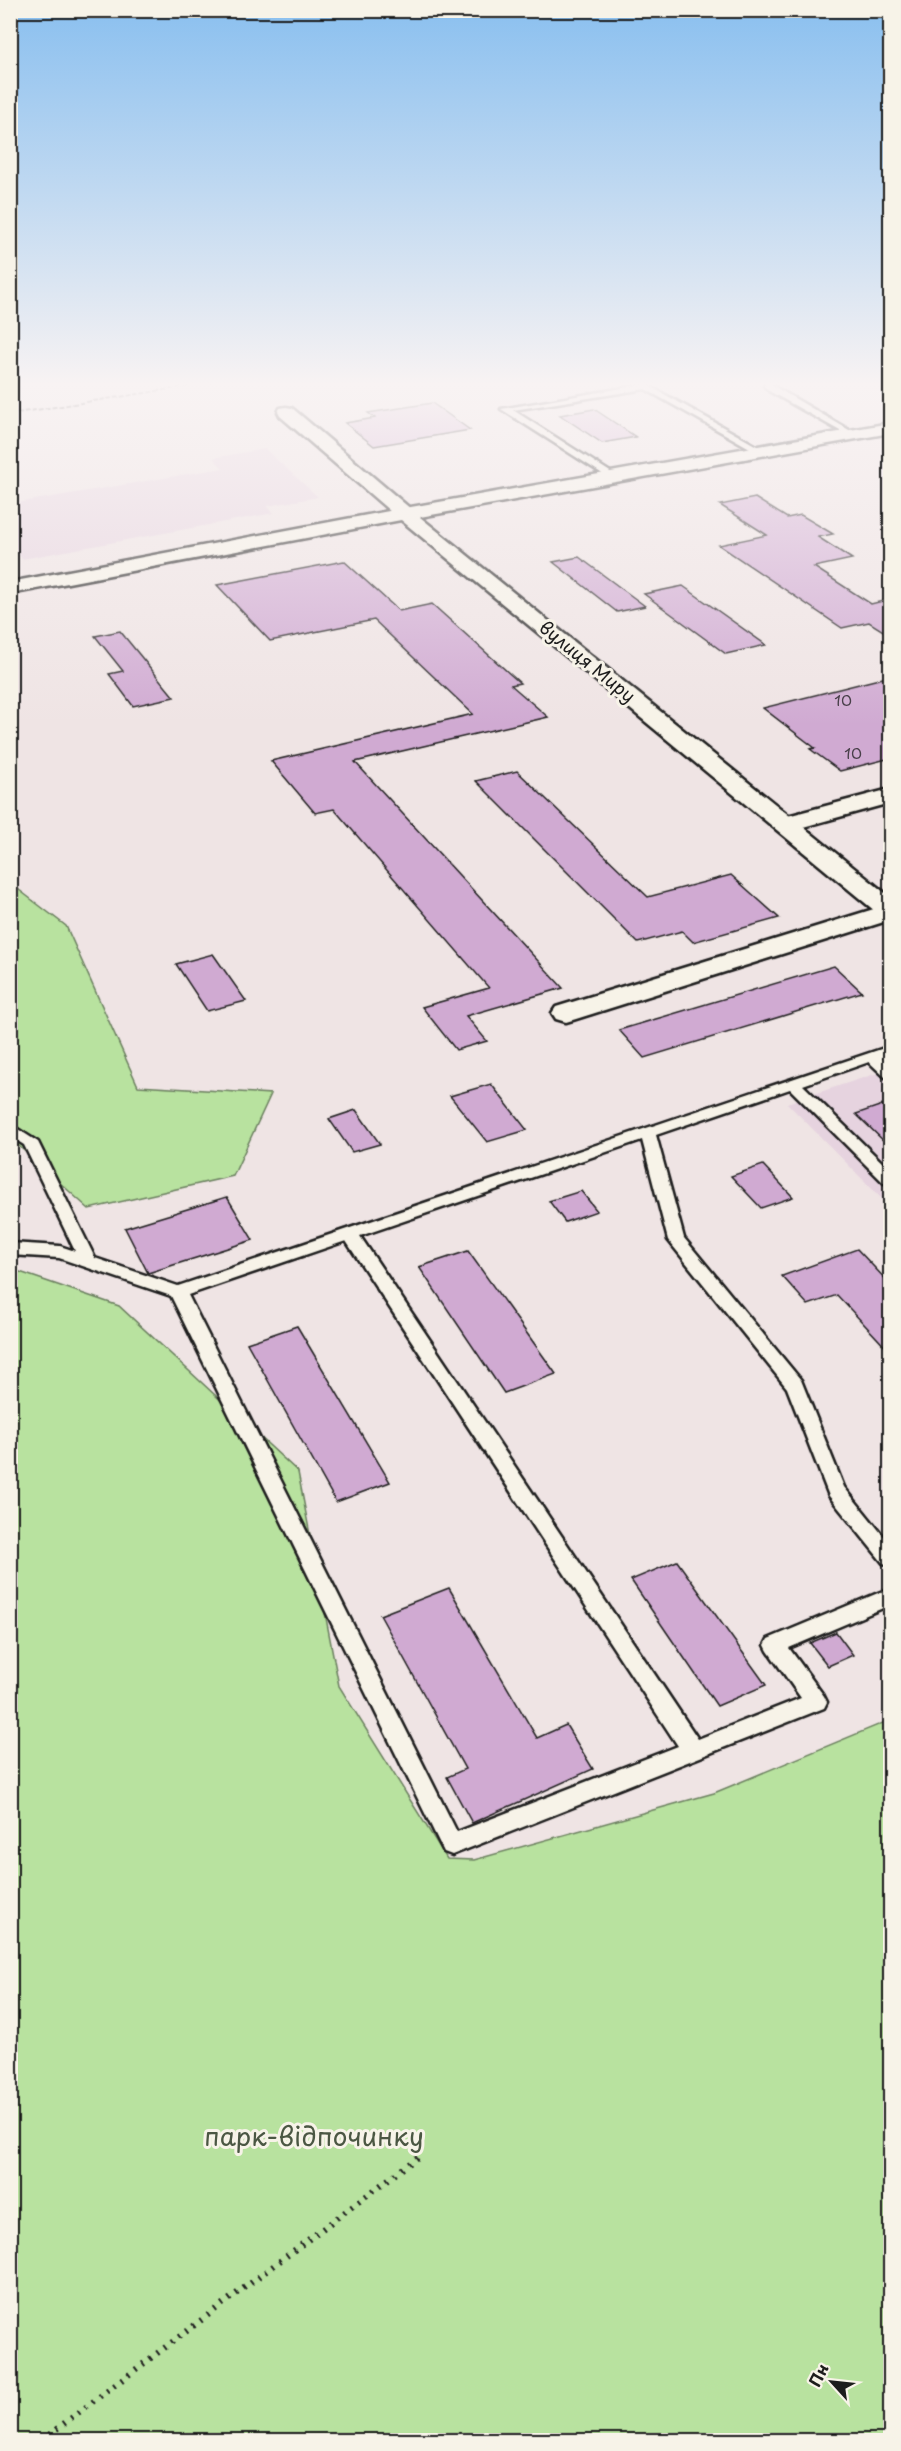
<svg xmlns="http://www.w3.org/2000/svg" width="901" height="2451" viewBox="0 0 901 2451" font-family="'Playpen Sans',sans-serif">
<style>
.built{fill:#e6d3df}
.green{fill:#b8e29f;stroke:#6a7f5e;stroke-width:1.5}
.building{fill:#d0aad2;stroke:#1c1c1c;stroke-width:1.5}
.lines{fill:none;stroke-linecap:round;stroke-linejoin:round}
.lane-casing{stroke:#1c1c1c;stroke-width:5}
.street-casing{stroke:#1c1c1c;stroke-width:5}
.secondary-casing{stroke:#1c1c1c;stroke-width:5}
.path{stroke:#1c1c1c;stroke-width:6;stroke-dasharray:2 7;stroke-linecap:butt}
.lane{fill:#f7f3e8;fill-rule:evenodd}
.street{fill:#f7f3e8;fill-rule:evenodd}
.secondary{fill:#f7f3e8;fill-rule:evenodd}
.rail{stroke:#1c1c1c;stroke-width:2;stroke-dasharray:5 2;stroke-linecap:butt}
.labels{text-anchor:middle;stroke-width:6;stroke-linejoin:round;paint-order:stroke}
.far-number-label{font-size:15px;fill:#49404a}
.far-street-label{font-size:18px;fill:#1c1c1c;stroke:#f7f3e8}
.near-park-label{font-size:26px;fill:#4b5743;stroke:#f7f3e8}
</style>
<rect width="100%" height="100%" fill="#efe4e4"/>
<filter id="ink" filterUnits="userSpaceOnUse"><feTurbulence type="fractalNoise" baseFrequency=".0167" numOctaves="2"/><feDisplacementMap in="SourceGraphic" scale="12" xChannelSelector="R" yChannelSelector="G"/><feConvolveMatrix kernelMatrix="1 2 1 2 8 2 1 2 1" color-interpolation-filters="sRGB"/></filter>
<g filter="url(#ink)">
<g class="built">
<path d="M265,449L318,497L267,506L274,513L22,559L11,544V504L223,468L213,458Z"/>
<path d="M890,1069V1207L787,1103Z"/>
</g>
<g class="green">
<path d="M10,883L66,926L138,1086L271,1094L233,1176L89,1209L11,1139Z"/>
<path d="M11,1269L119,1306L298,1472L339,1686L447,1859L474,1860L714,1793L890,1720V2440H11Z"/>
</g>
<g class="building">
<path d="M432,403L470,430L374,446L345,423L375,418L368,413Z"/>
<path d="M594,409L636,437L602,443L560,415Z"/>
<path d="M755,498L787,518L801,515L833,534L818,537L852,559L814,567L871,604L891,599V636L869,622L842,628L719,545L767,535L720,505Z"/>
<path d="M579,557L645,606L617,612L553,562Z"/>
<path d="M344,561L399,611L432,604L520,683L511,685L548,717L355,762L563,988L466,1016L487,1041L456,1050L422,1007L489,988L334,809L315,813L271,761L473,714L374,620L270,641L217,585Z"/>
<path d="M683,586L766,645L726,654L644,594Z"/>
<path d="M120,631L174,697L133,706L109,674L123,671L95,636Z"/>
<path d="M891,676V758L840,771L810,749L815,748L763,708Z"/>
<path d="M517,771L648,897L731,875L779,918L693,942L682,931L638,943L476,781Z"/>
<path d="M213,954L246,1001L207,1011L176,964Z"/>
<path d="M834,966L862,992L644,1058L619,1030Z"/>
<path d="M491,1084L527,1130L487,1142L450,1096Z"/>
<path d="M891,1102V1148L856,1114Z"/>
<path d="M356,1110L380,1144L352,1152L329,1119Z"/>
<path d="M763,1165L793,1197L761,1208L731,1176Z"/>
<path d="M581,1191L597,1211L565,1222L549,1201Z"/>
<path d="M227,1197L253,1240L148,1273L125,1228Z"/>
<path d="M857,1249L891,1285V1353L837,1295L808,1305L782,1276Z"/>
<path d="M468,1251L556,1374L504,1393L419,1267Z"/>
<path d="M297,1326L390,1482L336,1502L247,1343Z"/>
<path d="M677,1561L766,1685L717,1706L631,1580Z"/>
<path d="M449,1588L537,1738L566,1725L593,1769L472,1823L447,1777L465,1769L380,1615Z"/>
<path d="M836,1632L853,1655L828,1666L810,1643Z"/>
</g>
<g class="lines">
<g class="lane-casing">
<g id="lane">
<path d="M766,382H774L772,385L775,387L856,434L849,436L769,391L764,386Z"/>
<path d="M646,384L764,450L757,452L645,389L513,410L615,475V479L612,480L501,409Z"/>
<path d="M890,1046V1055L882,1058L890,1066V1078L885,1077L869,1062L803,1085L890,1170V1184L884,1183L790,1089L656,1135L684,1238L801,1380L844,1487L890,1544V1565L883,1563L829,1496L787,1388L668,1240L642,1140L360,1236L698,1739L801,1698L768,1651L765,1645L768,1639L890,1588V1605L789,1648L824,1696L827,1702L824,1708L452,1855L444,1852L171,1296L59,1258L10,1255V1243L60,1246L75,1251L24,1145L10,1136V1124L38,1142L95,1258L178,1286ZM346,1241L678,1746L457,1832L188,1295Z"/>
</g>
</g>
<g class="street-casing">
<g id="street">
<path d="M286,407L292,408L412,510L414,514L412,518H398L280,416L278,412L280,408Z"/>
<path d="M890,789V803L785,832L776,829L772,824L776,819Z"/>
<path d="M890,904V920L576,1019L566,1022L556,1019L552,1013L556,1007Z"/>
</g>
</g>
<g class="secondary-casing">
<path id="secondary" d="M890,423V433L420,517L890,897V918L881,916L401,520L10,594V582L405,508Z"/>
</g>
<path class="path" d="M42,2440L418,2157"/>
<use href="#lane" class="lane"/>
<use href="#street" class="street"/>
<use href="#secondary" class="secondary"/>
<path class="rail" d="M10,414L215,382"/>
</g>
</g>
<linearGradient id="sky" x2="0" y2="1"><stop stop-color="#89bfef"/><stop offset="0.53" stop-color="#f8f3f3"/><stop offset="1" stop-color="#f8f3f3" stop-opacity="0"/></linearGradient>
<rect width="901" height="725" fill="url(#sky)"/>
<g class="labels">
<g class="far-number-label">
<text x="843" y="706">10</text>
<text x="853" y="759">10</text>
</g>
<g class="far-street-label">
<text transform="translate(587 662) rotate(39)" y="6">вулиця Миру</text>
</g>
<g class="near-park-label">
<text x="314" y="2146">парк-відпочинку</text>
</g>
</g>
<rect width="901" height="2451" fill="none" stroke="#f7f3e8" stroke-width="36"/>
<rect x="18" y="18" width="865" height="2415" fill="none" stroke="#1c1c1c" stroke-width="2" filter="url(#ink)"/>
<g transform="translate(832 2382) rotate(297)" stroke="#f7f3e8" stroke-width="4.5" paint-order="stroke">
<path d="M0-4.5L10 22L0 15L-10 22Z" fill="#1c1c1c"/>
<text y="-9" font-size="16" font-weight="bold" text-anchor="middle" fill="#1c1c1c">Пн</text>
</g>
</svg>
